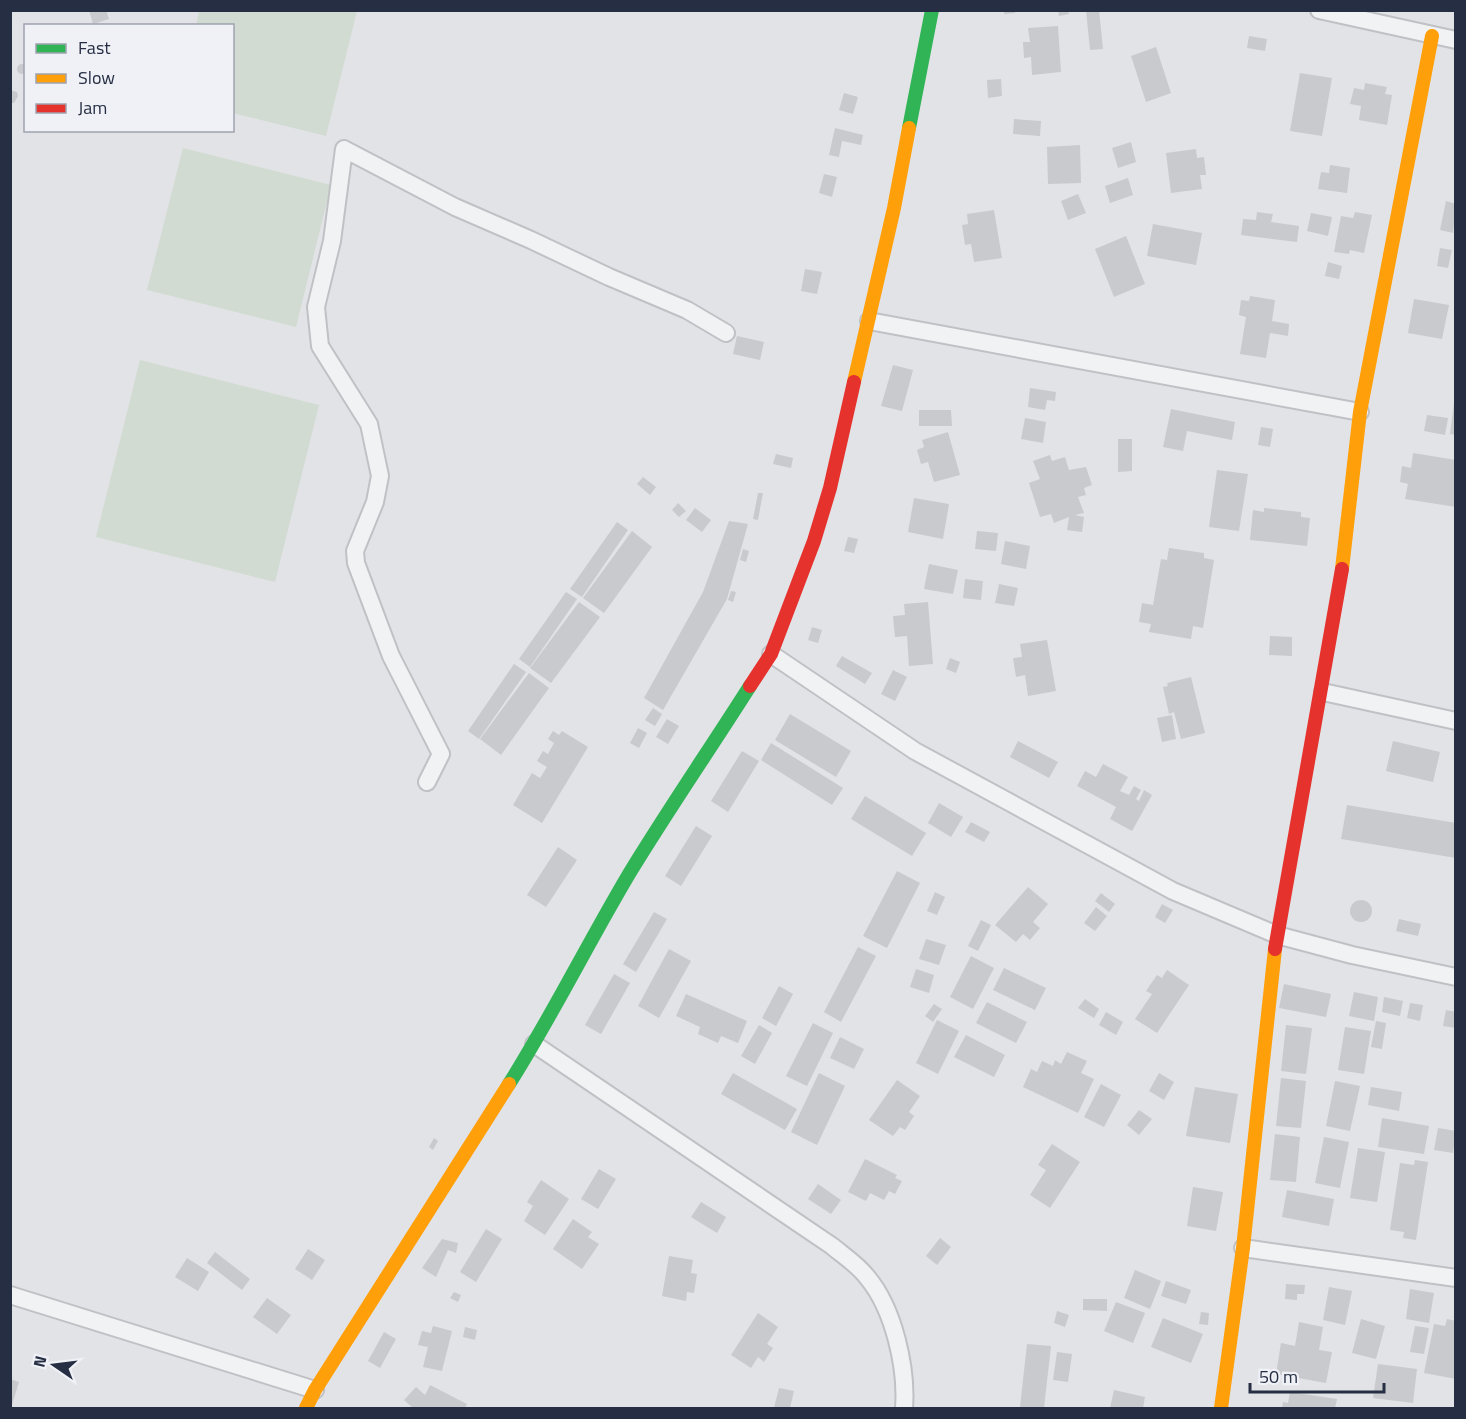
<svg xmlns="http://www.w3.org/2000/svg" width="1466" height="1419" viewBox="0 0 1466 1419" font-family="'Titillium Web',sans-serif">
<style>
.green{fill:#d1dbd1}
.building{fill:#c8cace}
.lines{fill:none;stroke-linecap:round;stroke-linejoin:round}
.street-casing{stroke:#c0c1c5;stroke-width:20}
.street{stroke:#f1f2f4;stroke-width:16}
.fast{stroke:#30b455;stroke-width:14}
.slow{stroke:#ff9f0a;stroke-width:14}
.jam{stroke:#e5322d;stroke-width:14}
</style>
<rect width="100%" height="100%" fill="#e2e3e7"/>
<g class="green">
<path d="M199,11H357L326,136L233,113L232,26L196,25Z"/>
<path d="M183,148L331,185L296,327L147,290Z"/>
<path d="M140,360L319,405L275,582L96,537Z"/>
</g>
<g class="building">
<path d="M89,10H106L109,19L93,24Z"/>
<path d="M1004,10H1015V13L1004,14Z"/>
<path d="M1058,10H1068L1069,14L1059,16Z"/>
<path d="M1086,10H1099L1103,49L1090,50Z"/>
<path d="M1058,26L1061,72L1032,75L1031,57L1024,58L1023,42H1030L1028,28Z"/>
<path d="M1249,36L1267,39L1265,51L1247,48Z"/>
<path d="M1156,47L1171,93L1146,102L1131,56Z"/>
<circle cx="22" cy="69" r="5"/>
<path d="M1300,73L1332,78L1322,136L1290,131Z"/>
<path d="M1001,79L1002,96L988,98L987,80Z"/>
<path d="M1365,83L1387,87L1385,94L1392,95L1387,125L1359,120L1361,106L1350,104L1354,88L1364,90Z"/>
<path d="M10,90L17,92L18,96L14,103H10Z"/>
<path d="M844,93L858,97L853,114L839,110Z"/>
<path d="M1014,119L1041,121L1040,136L1013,134Z"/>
<path d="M835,128L863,135L861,145L842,141L839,157L829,155Z"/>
<path d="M1131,142L1136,162L1118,168L1112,148Z"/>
<path d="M1080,145L1081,183L1048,184L1047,147Z"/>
<path d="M1196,149L1197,158L1204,157L1206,175H1200L1202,189L1171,193L1166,153Z"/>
<path d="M1330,165L1350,168L1347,193L1318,189L1321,172L1329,173Z"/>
<path d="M824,174L837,177L832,197L819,193Z"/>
<path d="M1128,178L1133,195L1110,203L1105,186Z"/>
<path d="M1078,194L1086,213L1068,220L1061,201Z"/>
<path d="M1446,201L1456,204L1453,233L1440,230Z"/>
<path d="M994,210L1002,258L974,262L971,244L965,245L962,225L968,224L967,214Z"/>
<path d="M1257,212L1273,214L1271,222L1299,226L1297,242L1241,235L1243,219L1256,220Z"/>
<path d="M1355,212L1372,215L1364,253L1350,250L1349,254L1334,252L1341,216L1353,218Z"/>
<path d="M1311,213L1332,217L1328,236L1307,231Z"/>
<path d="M1153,224L1202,233L1196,265L1147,256Z"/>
<path d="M1126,236L1145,284L1114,297L1095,249Z"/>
<path d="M1440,248L1452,250L1448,268L1437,266Z"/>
<path d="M1328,262L1342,266L1339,279L1325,276Z"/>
<path d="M805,269L822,272L817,294L801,291Z"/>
<path d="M1250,296L1275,300L1272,321L1289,324L1288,336L1270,333L1266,358L1240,354L1246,317L1239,315L1241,300L1249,301Z"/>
<path d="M1414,299L1449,305L1442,339L1408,333Z"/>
<path d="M737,336L764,342L760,360L733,354Z"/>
<path d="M893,365L913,370L902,411L881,406Z"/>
<path d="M1030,388L1056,392L1055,401L1047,400L1045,410L1028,407Z"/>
<path d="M1454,403H1456V435L1450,434Z"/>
<path d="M1171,409L1235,422L1232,440L1187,431L1183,451L1163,447Z"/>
<path d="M919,410H951L952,426H919Z"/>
<path d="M1427,415L1448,418L1445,435L1424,431Z"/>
<path d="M1025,418L1046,422L1043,443L1021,439Z"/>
<path d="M1261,427L1273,429L1270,447L1258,445Z"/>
<path d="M948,432L960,475L934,482L928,462L921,464L917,450L924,447L922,440Z"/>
<path d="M1118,439H1132V471L1118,472Z"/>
<path d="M1413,453L1456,460V507L1405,499L1408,484L1400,482L1402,466L1411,468Z"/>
<path d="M776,454L793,458L791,468L773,464Z"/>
<path d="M1050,455L1052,461L1065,457L1069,470L1086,467L1092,485L1084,488L1086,495L1078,497L1084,513L1075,515L1084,517L1082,532L1067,530L1069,517L1054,523L1051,514L1040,517L1029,483L1040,479L1033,461Z"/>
<path d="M1217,470L1248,474L1239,531L1209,527Z"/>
<path d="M643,477L656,487L650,495L637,484Z"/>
<path d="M758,493H763L758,520L753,519Z"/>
<path d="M914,498L949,504L943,539L908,532Z"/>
<path d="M678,503L686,511L679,517L672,510Z"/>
<path d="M695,508L711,520L702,532L686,520Z"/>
<path d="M1264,508L1301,512V517L1310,518L1307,546L1250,540L1253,510L1264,512Z"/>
<path d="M729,521L748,524L727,599L663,710L644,698L703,592Z"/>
<path d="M617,522L628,530L582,597L570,589Z"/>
<path d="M632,531L652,547L604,613L583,598Z"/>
<path d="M977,531L998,533L996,551L975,549Z"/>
<path d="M848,537L858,539L854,553L844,551Z"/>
<path d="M1005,541L1030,546L1026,569L1001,564Z"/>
<path d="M1169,548L1204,553V558L1214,560L1203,628L1193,626L1191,639L1149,632L1151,624L1139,622L1142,603L1153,605L1161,559L1167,560Z"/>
<path d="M743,549L749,551L746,562L740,560Z"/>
<path d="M929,564L958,570L953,594L924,589Z"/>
<path d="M965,579L983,581L981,600L963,598Z"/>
<path d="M999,584L1018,588L1014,606L995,603Z"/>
<path d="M731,591L736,592L733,602L728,600Z"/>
<path d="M566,592L577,599L530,667L519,659Z"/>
<path d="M579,602L600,617L551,683L530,668Z"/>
<path d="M928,602L933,664L909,666L907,636L895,637L893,616L905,615L904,604Z"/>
<path d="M812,627L822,630L818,643L808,640Z"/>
<path d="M1270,636L1292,637V656L1269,655Z"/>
<path d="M1047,640L1056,691L1028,696L1025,675L1016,677L1013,658L1022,657L1020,644Z"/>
<path d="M842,656L872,673L865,684L836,666Z"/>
<path d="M950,658L960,662L956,673L946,669Z"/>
<path d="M514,664L526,672L479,739L468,731Z"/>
<path d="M893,670L907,677L895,701L881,694Z"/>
<path d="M529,673L549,688L501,755L480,739Z"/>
<path d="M1191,677L1205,733L1181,739L1174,712L1169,714L1163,687L1168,686L1167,683Z"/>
<path d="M653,708L662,714L655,726L645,720Z"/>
<path d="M790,714L851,751L836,777L775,740Z"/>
<path d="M1172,715L1176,739L1162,742L1157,718Z"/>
<path d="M667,719L679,726L668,744L656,737Z"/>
<path d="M638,728L647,733L639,748L630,743Z"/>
<path d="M553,731L559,735L562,731L588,747L542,823L513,805L532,773L540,778L547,767L537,761L543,751L548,754L554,743L548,739Z"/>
<path d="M1018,741L1058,762L1049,778L1010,757Z"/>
<path d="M1393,741L1440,752L1433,782L1386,771Z"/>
<path d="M771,743L843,788L832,805L761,760Z"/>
<path d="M742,751L759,761L728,812L711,801Z"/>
<path d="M1103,764L1128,777L1120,791L1129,795L1134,786L1141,790L1136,799L1139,801L1144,790L1152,795L1132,831L1110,819L1116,807L1077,786L1085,771L1096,777Z"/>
<path d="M865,796L926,833L912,856L851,819Z"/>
<path d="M939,803L963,817L951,837L928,823Z"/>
<path d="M1347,805L1456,823V858L1341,839Z"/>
<path d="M971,822L990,832L984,842L965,832Z"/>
<path d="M696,826L712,836L681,886L665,876Z"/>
<path d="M558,847L577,860L546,907L527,895Z"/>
<path d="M897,871L920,883L887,948L863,936Z"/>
<path d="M1028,887L1048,904L1033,922L1040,928L1030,940L1023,934L1016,942L995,925Z"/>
<path d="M935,892L945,897L937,915L927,911Z"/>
<path d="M1101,893L1115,904L1109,912L1095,901Z"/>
<circle cx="1361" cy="911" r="11"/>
<path d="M1162,904L1173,910L1165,923L1155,917Z"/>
<path d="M1096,907L1107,916L1095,931L1084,923Z"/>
<path d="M654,912L667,919L636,972L623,964Z"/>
<path d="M1399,919L1421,924L1418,936L1396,931Z"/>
<path d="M981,920L991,925L978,951L968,946Z"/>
<path d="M926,939L946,945L939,965L919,959Z"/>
<path d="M858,947L876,956L841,1022L824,1012Z"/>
<path d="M669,949L691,961L659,1018L638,1006Z"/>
<path d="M971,956L994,968L973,1009L950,997Z"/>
<path d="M1004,968L1046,988L1035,1010L993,990Z"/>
<path d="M916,969L934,975L929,993L910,987Z"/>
<path d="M1167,970L1189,985L1157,1033L1135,1019L1152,994L1146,991L1157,975L1162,978Z"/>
<path d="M614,974L630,983L601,1034L585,1025Z"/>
<path d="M1284,984L1331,994L1326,1017L1279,1008Z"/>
<path d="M779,986L793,994L776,1026L762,1018Z"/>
<path d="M1354,992L1378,997L1374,1021L1349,1016Z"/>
<path d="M686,994L747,1021L738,1043L721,1036L718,1043L698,1034L700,1027L676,1016Z"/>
<path d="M1384,997L1403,1001L1400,1016L1382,1012Z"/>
<path d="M1085,999L1099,1009L1094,1018L1078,1008Z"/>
<path d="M987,1002L1027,1022L1016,1043L976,1023Z"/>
<path d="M1410,1003L1423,1005L1420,1021L1407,1018Z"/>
<path d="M934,1004L942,1009L933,1022L925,1016Z"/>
<path d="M1446,1010L1456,1012V1028L1443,1026Z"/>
<path d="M1106,1012L1123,1022L1116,1035L1099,1025Z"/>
<path d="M937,1020L959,1031L938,1074L916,1063Z"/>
<path d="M1376,1021L1386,1023L1382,1049L1371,1047Z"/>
<path d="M813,1023L833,1033L807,1086L786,1076Z"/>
<path d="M759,1025L772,1033L755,1064L741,1056Z"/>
<path d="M1286,1025L1312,1028L1306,1074L1281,1071Z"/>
<path d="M1345,1027L1371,1031L1364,1074L1338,1070Z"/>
<path d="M966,1035L1005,1055L994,1077L954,1057Z"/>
<path d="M840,1037L864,1049L854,1069L830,1058Z"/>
<path d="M1067,1052L1087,1061L1081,1073L1094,1079L1078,1113L1023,1087L1031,1069L1037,1072L1042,1061L1053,1066L1055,1060L1061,1064Z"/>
<path d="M733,1073L797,1109L785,1130L721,1094Z"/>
<path d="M819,1073L845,1086L817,1145L791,1132Z"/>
<path d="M1159,1073L1174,1082L1164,1100L1149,1091Z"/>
<path d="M1281,1078L1306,1081L1301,1128L1276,1126Z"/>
<path d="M897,1080L920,1096L909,1112L914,1116L905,1130L900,1127L893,1136L869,1120Z"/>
<path d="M1335,1081L1360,1086L1350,1131L1326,1126Z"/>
<path d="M1101,1084L1121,1095L1104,1127L1084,1117Z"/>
<path d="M1195,1087L1238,1094L1230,1143L1186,1136Z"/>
<path d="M1371,1087L1402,1092L1399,1111L1368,1105Z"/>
<path d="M1139,1110L1152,1119L1139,1135L1127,1125Z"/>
<path d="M1382,1118L1429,1126L1424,1154L1378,1147Z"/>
<path d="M1438,1128L1456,1131L1453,1153L1434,1150Z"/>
<path d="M1275,1134L1300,1137L1296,1182L1270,1180Z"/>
<path d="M1324,1137L1349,1142L1340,1188L1315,1183Z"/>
<path d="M434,1138L438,1141L433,1150L429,1147Z"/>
<path d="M1052,1144L1080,1162L1050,1208L1030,1195L1046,1170L1038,1165Z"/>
<path d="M1358,1148L1385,1152L1377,1202L1350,1198Z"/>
<path d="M865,1159L897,1175L895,1178L902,1181L895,1194L889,1191L884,1200L870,1193L866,1201L848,1192Z"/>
<path d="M1415,1160L1428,1162L1416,1240L1403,1238L1404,1232L1390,1230L1400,1163L1414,1165Z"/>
<path d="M599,1169L616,1179L598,1209L581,1199Z"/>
<path d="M541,1180L569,1199L545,1235L524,1221L533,1206L527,1202Z"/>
<path d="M818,1184L841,1200L831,1214L808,1199Z"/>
<path d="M1193,1187L1223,1192L1216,1231L1187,1226Z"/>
<path d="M1287,1190L1334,1199L1329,1226L1282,1217Z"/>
<path d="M701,1202L726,1217L717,1233L691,1217Z"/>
<path d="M573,1219L592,1232L588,1237L599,1244L582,1269L553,1249Z"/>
<path d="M486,1229L502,1239L476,1282L460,1272Z"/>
<path d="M940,1238L951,1247L937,1265L926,1256Z"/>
<path d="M442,1239L458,1243L456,1253L448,1250L436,1277L422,1268Z"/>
<path d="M308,1249L325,1260L312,1280L295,1269Z"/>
<path d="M215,1252L250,1279L242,1290L207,1263Z"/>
<path d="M669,1256L693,1260L691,1273L697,1274L694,1293L687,1292L686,1301L662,1296Z"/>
<path d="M187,1258L209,1272L198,1291L175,1277Z"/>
<path d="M1135,1270L1161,1281L1150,1309L1124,1298Z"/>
<path d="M1166,1281L1191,1290L1186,1304L1161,1296Z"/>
<path d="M1286,1284L1305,1285L1304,1294H1297V1300L1285,1299Z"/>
<path d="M1329,1287L1352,1291L1345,1325L1323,1320Z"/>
<path d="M1410,1289L1434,1293L1429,1323L1406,1319Z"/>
<path d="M454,1292L461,1295L458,1302L450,1298Z"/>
<path d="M267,1298L291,1315L277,1334L253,1317Z"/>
<path d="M1083,1299H1107V1311L1083,1310Z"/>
<path d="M1116,1302L1145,1313L1133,1343L1104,1331Z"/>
<path d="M1057,1311L1069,1315L1065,1327L1054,1323Z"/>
<path d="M1201,1312L1209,1313L1208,1325L1199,1324Z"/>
<path d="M758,1313L778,1327L767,1344L773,1348L764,1362L758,1357L751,1368L731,1355Z"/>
<path d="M1163,1318L1203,1334L1191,1363L1151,1347Z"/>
<path d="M1361,1319L1385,1326L1376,1359L1352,1353Z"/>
<path d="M1447,1319L1456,1321V1379L1424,1373L1434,1324L1445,1326Z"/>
<path d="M1299,1322L1323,1327L1319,1350L1332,1352L1326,1383L1276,1374L1281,1343L1295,1346Z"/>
<path d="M433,1326L452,1331L442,1371L423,1367L428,1347L418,1345L422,1331L431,1333Z"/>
<path d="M1415,1326L1429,1328L1424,1354L1410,1352Z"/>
<path d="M465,1327L477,1330L475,1340L463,1337Z"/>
<path d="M384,1332L396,1339L380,1368L368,1361Z"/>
<path d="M1027,1344L1051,1346L1044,1408L1020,1407Z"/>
<path d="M1057,1352L1072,1354L1068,1382L1053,1380Z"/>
<path d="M1378,1364L1417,1369L1413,1403L1373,1398Z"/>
<path d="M10,1379L19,1382L11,1408H10Z"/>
<path d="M430,1385L467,1404L465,1408H413L404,1400L416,1387L425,1395Z"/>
<path d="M779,1388L794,1391L790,1408H774Z"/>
<path d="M1114,1390L1145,1397L1143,1408H1110Z"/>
<path d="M1290,1392L1337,1399L1335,1408H1282L1283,1402L1288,1403Z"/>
</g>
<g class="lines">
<g class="street-casing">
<g id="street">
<path d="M1319,10L1456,40"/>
<path d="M869,321L1360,412"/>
<path d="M771,654L915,751L1173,891L1277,935L1352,955L1456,977"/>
<path d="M1323,692L1456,721"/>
<path d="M427,782L441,754L391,656L356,563L355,551L375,502L380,476L369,424L320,346L316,307L332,241L344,149L455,207L531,240L609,277L687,310L726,333"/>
<path d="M534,1044L832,1246C844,1256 858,1265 867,1277C894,1309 907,1368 904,1408"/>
<path d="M1243,1248L1456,1278"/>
<path d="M10,1295L315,1390"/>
</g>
</g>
<use href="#street" class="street"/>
<g class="fast">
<path d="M909,128L932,10"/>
<path d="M509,1084C552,1016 588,943 629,874C668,810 710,749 750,686"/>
</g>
<g class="slow">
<path d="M854,382L894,208L909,128"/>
<path d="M1342,569L1360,412L1432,36"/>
<path d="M306,1408L315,1390L509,1084"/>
<path d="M1221,1408L1243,1248L1275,949"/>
</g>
<g class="jam">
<path d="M750,686L771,654L814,541L830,488L854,382"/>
<path d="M1275,949L1342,569"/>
</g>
</g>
<rect width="1466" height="1419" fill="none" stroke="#262e43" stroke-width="24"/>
<rect x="24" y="24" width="210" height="108" fill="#eff1f7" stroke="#9fa3af" stroke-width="1.5"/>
<rect x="36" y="44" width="30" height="9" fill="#30b455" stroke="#9fa3af" stroke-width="1.5"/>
<text x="78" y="54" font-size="18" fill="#262e43">Fast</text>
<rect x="36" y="74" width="30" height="9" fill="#ff9f0a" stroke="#9fa3af" stroke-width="1.5"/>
<text x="78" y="84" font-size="18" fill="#262e43">Slow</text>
<rect x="36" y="104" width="30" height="9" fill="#e5322d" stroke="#9fa3af" stroke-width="1.5"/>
<text x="78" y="114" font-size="18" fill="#262e43">Jam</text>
<g transform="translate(54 1365) rotate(284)" stroke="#eff1f7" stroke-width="4.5" paint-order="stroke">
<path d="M0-4.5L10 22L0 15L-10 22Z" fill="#262e43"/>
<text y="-9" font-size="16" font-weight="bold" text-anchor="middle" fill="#262e43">N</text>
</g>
<path d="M1250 1383v9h134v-9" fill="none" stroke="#262e43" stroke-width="3"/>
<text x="1259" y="1383" font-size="18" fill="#262e43" stroke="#eff1f7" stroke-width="4.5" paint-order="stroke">50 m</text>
</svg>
